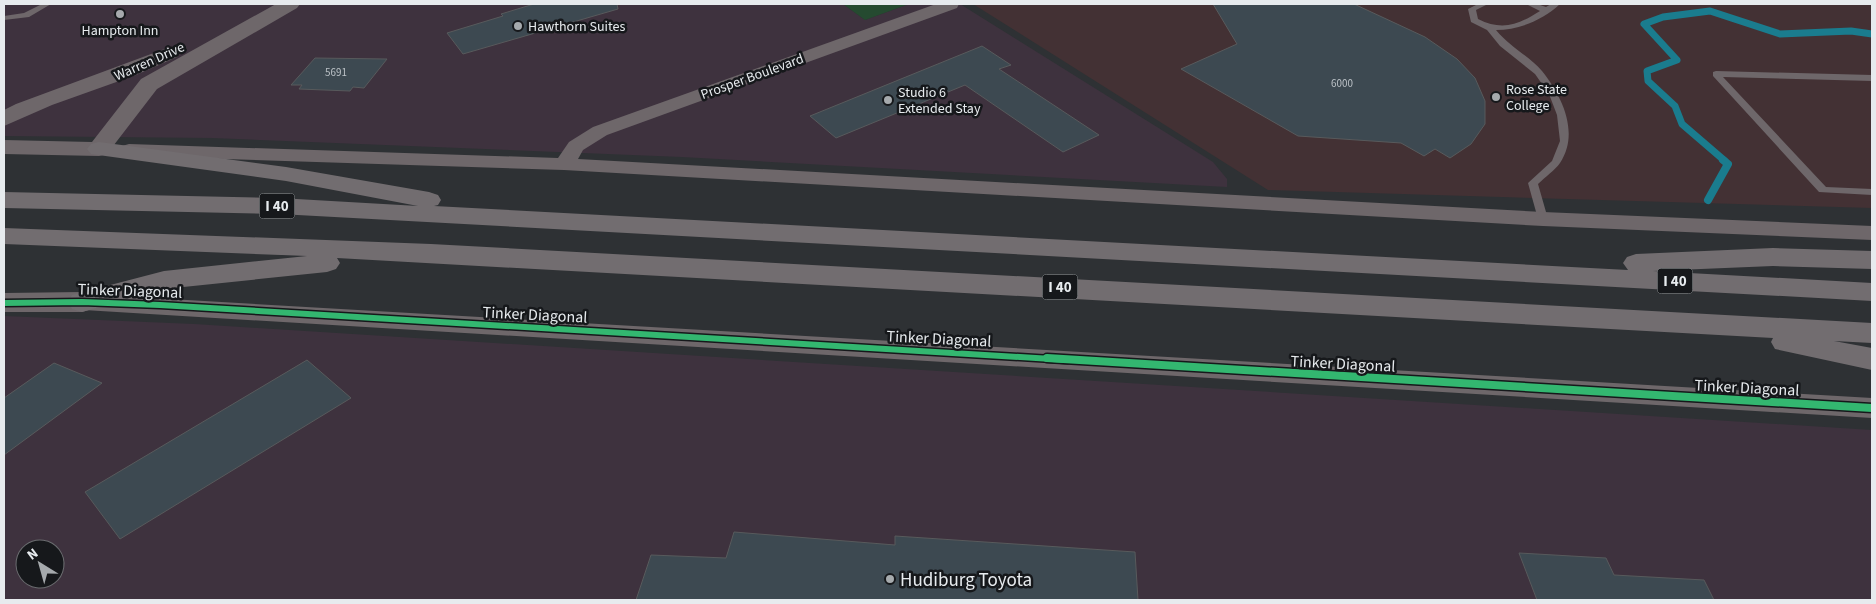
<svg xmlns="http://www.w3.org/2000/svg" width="1876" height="604" viewBox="0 0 1876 604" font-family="'Source Sans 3',sans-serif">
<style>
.commercial{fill:#3e323e;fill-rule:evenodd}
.education{fill:#433134}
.green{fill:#254a30}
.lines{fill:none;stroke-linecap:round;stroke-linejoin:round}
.stream-far1{stroke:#1a7c8e;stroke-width:7}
.stream{stroke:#1a7c8e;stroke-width:8}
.building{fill:#3d4951;stroke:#585a5c}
.service{fill:#6e676a;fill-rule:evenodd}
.minor{fill:#6e676a;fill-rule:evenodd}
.tertiary{fill:#6e676a;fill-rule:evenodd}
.motorway{fill:#726d70;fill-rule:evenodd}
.cycleway-far1-casing{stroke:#16181b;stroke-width:9}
.cycleway-casing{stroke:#16181b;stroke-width:11}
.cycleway-far1{stroke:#33b770;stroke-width:6}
.cycleway{stroke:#33b770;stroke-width:8}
.poi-dot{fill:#a6aaad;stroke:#16181b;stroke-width:2}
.labels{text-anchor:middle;stroke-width:5;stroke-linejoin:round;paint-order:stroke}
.far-number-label{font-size:11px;fill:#bcc2c7}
.far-poi-label{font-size:14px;fill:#e7ebee;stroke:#16181b;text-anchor:start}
.far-street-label{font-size:14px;fill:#e7ebee;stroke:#16181b}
.shield{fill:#16181b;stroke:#a8acaf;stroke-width:1}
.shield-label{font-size:15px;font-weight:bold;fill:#e7ebee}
.street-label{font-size:16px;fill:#e7ebee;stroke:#16181b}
.near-poi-label{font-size:19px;fill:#e7ebee;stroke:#16181b;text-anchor:start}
</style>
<rect width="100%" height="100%" fill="#2e3134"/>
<g class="commercial">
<path d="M4,4H843L865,20L909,4H960L1213,162L1227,179V187L682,157L212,138L4,136Z"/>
<path d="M4,316L194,324L1872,430V600H4ZM25,549H55V579H25Z"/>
</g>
<path class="education" d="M973,4H1872V208L1268,190Z"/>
<path class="green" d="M843,4H909L865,20Z"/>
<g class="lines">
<path class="stream-far1" d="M1725,161L1682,124L1675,106L1648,81L1647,71L1677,60L1644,24L1663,17L1710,11L1780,34L1851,31L1872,34"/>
<path class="stream" d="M1708,200L1728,164L1723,160"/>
</g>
<g class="building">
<path d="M534,4H617L618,9L463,54L447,33L503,16L501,14Z"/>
<path d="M1213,4H1354L1425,37L1457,59L1475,78L1485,101V124L1471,144L1450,158L1435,149L1424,156L1401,143L1298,136L1181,69L1237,44Z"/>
<path d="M982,46L1011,65L999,69L1099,135L1063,152L965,85L836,138L810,116Z"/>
<path d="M315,58L387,59L364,88L353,87L350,91L299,89L302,85H291Z"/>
<path d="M307,360L351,398L120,539L85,492Z"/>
<path d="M54,363L102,383L4,455V398Z"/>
<path d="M734,532L895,545V536L1135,552L1138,600H636L651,555L726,558Z"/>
<path d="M1519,553L1606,558L1614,575L1704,580L1714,600H1537Z"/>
</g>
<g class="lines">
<g class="service">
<path d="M42,4H51L29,17L4,20V16L24,13Z"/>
<path d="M1478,4H1488L1476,10L1478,19C1502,31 1518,25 1540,11L1526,4H1537L1546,7L1551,4H1560C1543,20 1519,30 1496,30C1510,47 1529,56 1542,71C1562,96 1580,133 1560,163C1555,170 1545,177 1538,184L1548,219L1547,221H1539L1538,219L1528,183L1552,161L1560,141L1557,115L1549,94L1535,74L1500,46L1487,30L1471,22L1468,9Z"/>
<path d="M1716,71L1872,75V81L1723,77L1826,187L1872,189V195L1819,192L1713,76V72Z"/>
</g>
<g class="minor">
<path d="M936,4H959L957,8L607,135L583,150L578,159L1543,212L1872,226V240L1543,226L564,170L129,156L122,154L119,150L122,146L129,144L558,158L569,142L593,127Z"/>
<path d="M84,294L1872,398V418L84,310L76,308L72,302L76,296Z"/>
</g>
<g class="tertiary">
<path d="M276,4H300L297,8L157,89L107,154L99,156L4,154V140L92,142L141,79Z"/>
<path d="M170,47L177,49L180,53L177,57L136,75L52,105L4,126V110L16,104Z"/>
<path d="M82,292L92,295L96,302L92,309L82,312H4V293Z"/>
</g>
<g class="motorway">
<path d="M99,142L286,167L429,192L438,195L441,200L438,205L434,206L1628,270L1623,263L1627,257L1636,254L1773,248L1872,251V269L1773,266L1653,271L1872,283V301L279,214L4,208V192L279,198L418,206L286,181L91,154L87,149L91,144Z"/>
<path d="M4,228L431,244L1872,323V343L1834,341L1872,348V370L1775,349L1771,342L1773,338L337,258L340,263L336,269L327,272L164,289L82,312L72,309L68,302L72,295L164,271L307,256L4,244Z"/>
</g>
<g class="cycleway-far1-casing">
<path id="cycleway-far1" d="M4,303L82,302L160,305L1068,360"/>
</g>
<g class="cycleway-casing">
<path id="cycleway" d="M1047,358L1872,408"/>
</g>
<use href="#cycleway-far1" class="cycleway-far1"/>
<use href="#cycleway" class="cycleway"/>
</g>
<g class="poi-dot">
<circle cx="120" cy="14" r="5"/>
<circle cx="518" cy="26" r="5"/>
<circle cx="1496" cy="97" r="5"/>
<circle cx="888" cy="100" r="5"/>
<circle cx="890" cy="579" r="5"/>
</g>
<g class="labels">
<g class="far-number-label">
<text x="336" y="76">5691</text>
<text x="1342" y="87">6000</text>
</g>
<g class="far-poi-label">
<text x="528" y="31">Hawthorn Suites</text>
<text x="120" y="35" text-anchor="middle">Hampton Inn</text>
<text x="1506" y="94">Rose State<tspan x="1506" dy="16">College</tspan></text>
<text x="898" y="97">Studio 6<tspan x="898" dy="16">Extended Stay</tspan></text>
</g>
<g class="far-street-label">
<text transform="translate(149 61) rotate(-24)" y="5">Warren Drive</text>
<text transform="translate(752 76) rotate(-20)" y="5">Prosper Boulevard</text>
</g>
<g class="shield">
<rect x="259.5" y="193.5" width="35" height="25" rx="4"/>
<rect x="1657.5" y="268.5" width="35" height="25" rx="4"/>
<rect x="1042.5" y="274.5" width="35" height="25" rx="4"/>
</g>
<g class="shield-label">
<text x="277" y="211">I 40</text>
<text x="1675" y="286">I 40</text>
<text x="1060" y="292">I 40</text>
</g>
<g class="street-label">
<text transform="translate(130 290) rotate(2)" y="6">Tinker Diagonal</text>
<text transform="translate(535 314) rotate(3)" y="6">Tinker Diagonal</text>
<text transform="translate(939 338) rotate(3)" y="6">Tinker Diagonal</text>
<text transform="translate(1343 363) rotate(3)" y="6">Tinker Diagonal</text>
<text transform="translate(1747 387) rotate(3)" y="6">Tinker Diagonal</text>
</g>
<g class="near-poi-label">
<text x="900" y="586">Hudiburg Toyota</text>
</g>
</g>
<rect width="1876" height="604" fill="none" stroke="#e7ebee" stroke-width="10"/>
<g transform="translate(40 564) rotate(323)"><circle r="24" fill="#16181b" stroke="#6a6c6f"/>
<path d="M0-4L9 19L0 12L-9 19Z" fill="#a6aaad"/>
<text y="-8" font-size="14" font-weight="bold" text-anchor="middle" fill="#e7ebee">N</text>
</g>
</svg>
